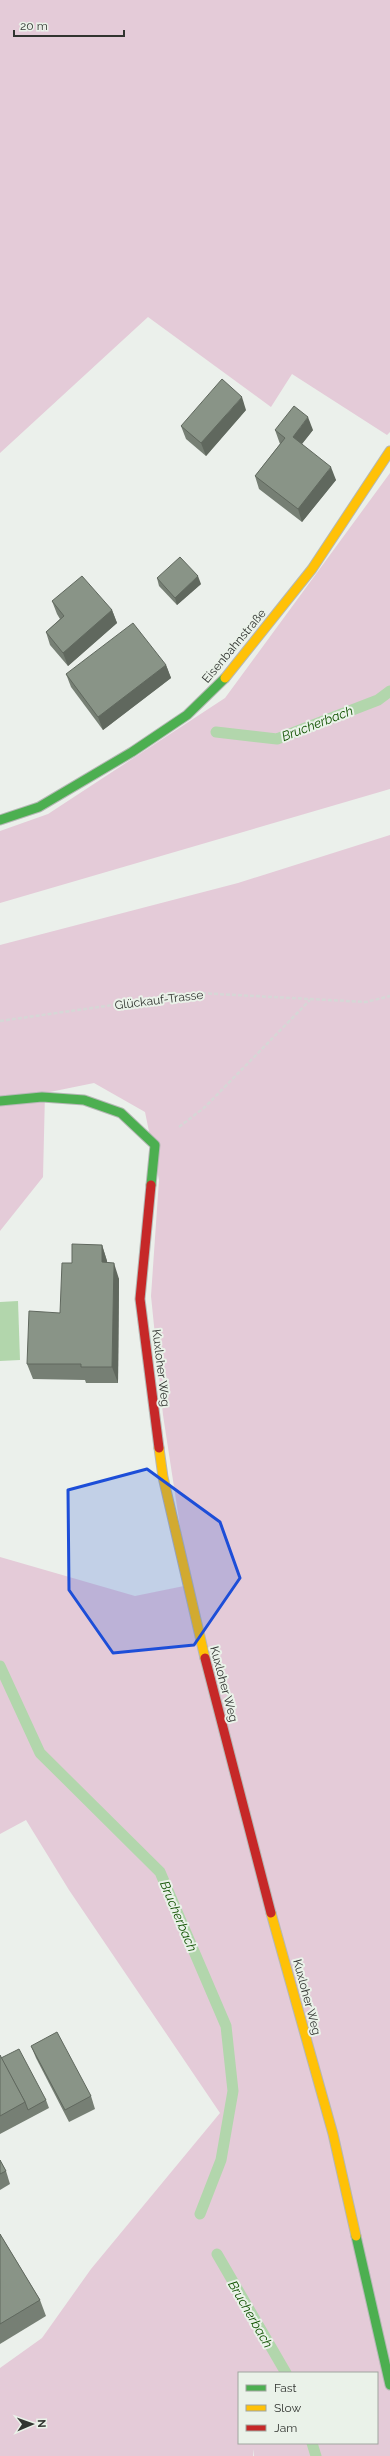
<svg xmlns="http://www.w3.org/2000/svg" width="390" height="2456" viewBox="0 0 390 2456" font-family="Raleway,sans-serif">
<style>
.green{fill:#e4cbd8;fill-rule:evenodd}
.water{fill:#b2d6ac}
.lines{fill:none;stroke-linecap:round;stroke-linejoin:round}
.stream{stroke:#b2d6ac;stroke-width:11}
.fast-casing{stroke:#b5b8b5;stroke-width:11}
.slow-casing{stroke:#b5b8b5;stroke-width:11}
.jam-casing{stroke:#b5b8b5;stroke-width:11}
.path{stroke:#d6d7d6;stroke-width:2.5;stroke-dasharray:4 2;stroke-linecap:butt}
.fast{stroke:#4caf50;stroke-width:9}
.slow{stroke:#ffc107;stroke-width:9}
.jam{stroke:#c62828;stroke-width:9}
.wall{fill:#767f74}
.shaded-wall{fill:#60685e}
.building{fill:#899487;stroke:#60685e}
.marked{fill:#1d4ed8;fill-opacity:0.2;stroke:#1d4ed8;stroke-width:3;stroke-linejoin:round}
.labels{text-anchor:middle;stroke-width:4;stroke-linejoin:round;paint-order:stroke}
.street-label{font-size:12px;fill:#313430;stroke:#eaf2e9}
.water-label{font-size:13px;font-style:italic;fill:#105200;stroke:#eaf2e9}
</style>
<rect width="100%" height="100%" fill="#ebf0eb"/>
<g class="green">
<path d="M0,0H390V432L387,435L292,374L271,407L148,317L0,453Z"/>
<path d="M390,473V789L0,903V831L48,814L225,698Z"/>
<path d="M390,835V2456H254V2449L253,2456H0V2368L42,2338L91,2269L220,2113L69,1890L26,1820L0,1834V1557L135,1596L189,1585L163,1415L151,1296L159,1180L145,1112L94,1083L45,1093L43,1177L0,1231V945L238,883ZM244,2372L377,2373V2443H239V2373Z"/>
</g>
<path class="water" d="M18,1301L20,1360L0,1361V1302Z"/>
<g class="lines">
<g class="stream">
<path d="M216,732L277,739L378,700L390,691"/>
<path d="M0,1666L40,1753L160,1872L226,2026L233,2091L221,2160L200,2214"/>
<path d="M217,2254L286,2373"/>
<path d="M312,2443L316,2456"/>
</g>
<g class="fast-casing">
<g id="fast">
<path d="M0,820L39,807L132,752L187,715L225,678"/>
<path d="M0,1101L42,1097L84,1100L121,1113L155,1145L151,1185"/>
<path d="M356,2236L390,2385"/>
</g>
</g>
<g class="slow-casing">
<g id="slow">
<path d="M225,678L312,569L390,451"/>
<path d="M159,1448L163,1477L205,1658"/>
<path d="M271,1913L333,2134L356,2236"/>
</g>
</g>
<g class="jam-casing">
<g id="jam">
<path d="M151,1185L140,1299L159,1448"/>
<path d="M205,1658L271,1913"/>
</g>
</g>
<g class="path">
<path d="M0,1021L198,993L366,1002L390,996"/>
<path d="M179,1127L205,1107L310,1000"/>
</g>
<use href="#fast" class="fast"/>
<use href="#slow" class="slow"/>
<use href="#jam" class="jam"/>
</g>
<g class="wall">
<path d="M246,410L206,456L186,439L181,426Z"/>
<path d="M275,430H313L302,444L336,480L302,522L259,489L255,476L280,444Z"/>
<path d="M157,578L201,584L177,605L159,586Z"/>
<path d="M52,601L112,610L117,623L68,666L50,645L46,632L60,619L57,614Z"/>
<path d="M166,665L171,678L103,730L71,687L66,674Z"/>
<path d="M102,1245L107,1261V1263L119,1279L118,1383H86L85,1380L33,1379L27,1364L60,1313L72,1263Z"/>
<path d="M31,2046L91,2096L95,2109L69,2122L36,2058Z"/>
<path d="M0,2055L1,2058L46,2100L49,2108L0,2134Z"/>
<path d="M0,2160L6,2171L10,2184L0,2190Z"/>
<path d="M0,2234L40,2300L46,2316L0,2344Z"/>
</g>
<g class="shaded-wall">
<path d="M242,397L246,410L206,456L201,443Z"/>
<path d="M308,417L313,430L297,450L293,437Z"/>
<path d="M331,467L336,480L302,522L298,509Z"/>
<path d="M198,576L201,584L177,605L175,598Z"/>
<path d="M112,610L117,623L68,666L63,653Z"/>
<path d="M166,665L171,678L103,730L98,717Z"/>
<path d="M102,1245L107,1261L108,1278L102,1262Z"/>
<path d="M114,1263L119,1279L118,1383L112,1367Z"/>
</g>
<g class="building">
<path d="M222,379L242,397L201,443L181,426Z"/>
<path d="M294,406L308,417L293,437L331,467L298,509L255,476L285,438L275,430Z"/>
<path d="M180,557L198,576L175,598L157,578Z"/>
<path d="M82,576L112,610L63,653L46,632L64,616L52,601Z"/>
<path d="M133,623L166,665L98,717L66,674Z"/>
<path d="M72,1244L102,1245V1262L114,1263L112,1367H81V1364H27L29,1311L60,1313L62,1263H72Z"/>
<path d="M57,2032L91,2096L65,2110L31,2046Z"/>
<path d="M19,2049L46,2100L28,2110L25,2102L1,2058Z"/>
<path d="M0,2055L25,2102L0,2116Z"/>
<path d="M0,2160L6,2171L0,2174Z"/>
<path d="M0,2234L40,2300L0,2324Z"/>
</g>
<path class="marked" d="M147,1469L220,1522L240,1578L194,1645L113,1653L69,1590L68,1490Z"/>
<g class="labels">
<g class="street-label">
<text transform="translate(234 646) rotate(-50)" y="4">Eisenbahnstraße</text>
<text transform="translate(159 1000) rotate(-7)" y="4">Glückauf-Trasse</text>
<text transform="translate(161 1368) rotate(83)" y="4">Kuxloher Weg</text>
<text transform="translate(224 1684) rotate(75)" y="4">Kuxloher Weg</text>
<text transform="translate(307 1997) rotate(75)" y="4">Kuxloher Weg</text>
</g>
<g class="water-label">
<text transform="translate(317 723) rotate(-21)" y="5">Brucherbach</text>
<text transform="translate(179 1916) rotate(67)" y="5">Brucherbach</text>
<text transform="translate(251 2314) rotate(60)" y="5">Brucherbach</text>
</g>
</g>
<rect x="238" y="2372" width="140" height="72" fill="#eaf2e9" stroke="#a0a69f"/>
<rect x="246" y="2385" width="20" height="6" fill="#4caf50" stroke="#a0a69f"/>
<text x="274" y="2392" font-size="12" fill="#313430">Fast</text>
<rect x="246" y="2405" width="20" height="6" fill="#ffc107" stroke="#a0a69f"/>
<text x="274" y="2412" font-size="12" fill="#313430">Slow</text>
<rect x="246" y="2425" width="20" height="6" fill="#c62828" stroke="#a0a69f"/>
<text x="274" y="2432" font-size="12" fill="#313430">Jam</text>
<g transform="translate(32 2424) rotate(88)" stroke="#eaf2e9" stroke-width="3" paint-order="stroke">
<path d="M0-3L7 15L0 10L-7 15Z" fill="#313430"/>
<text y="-6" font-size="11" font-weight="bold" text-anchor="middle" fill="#313430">N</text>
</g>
<path d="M14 30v6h110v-6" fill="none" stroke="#313430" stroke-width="2"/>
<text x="20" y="30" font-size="12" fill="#313430" stroke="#eaf2e9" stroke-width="3" paint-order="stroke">20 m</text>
</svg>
